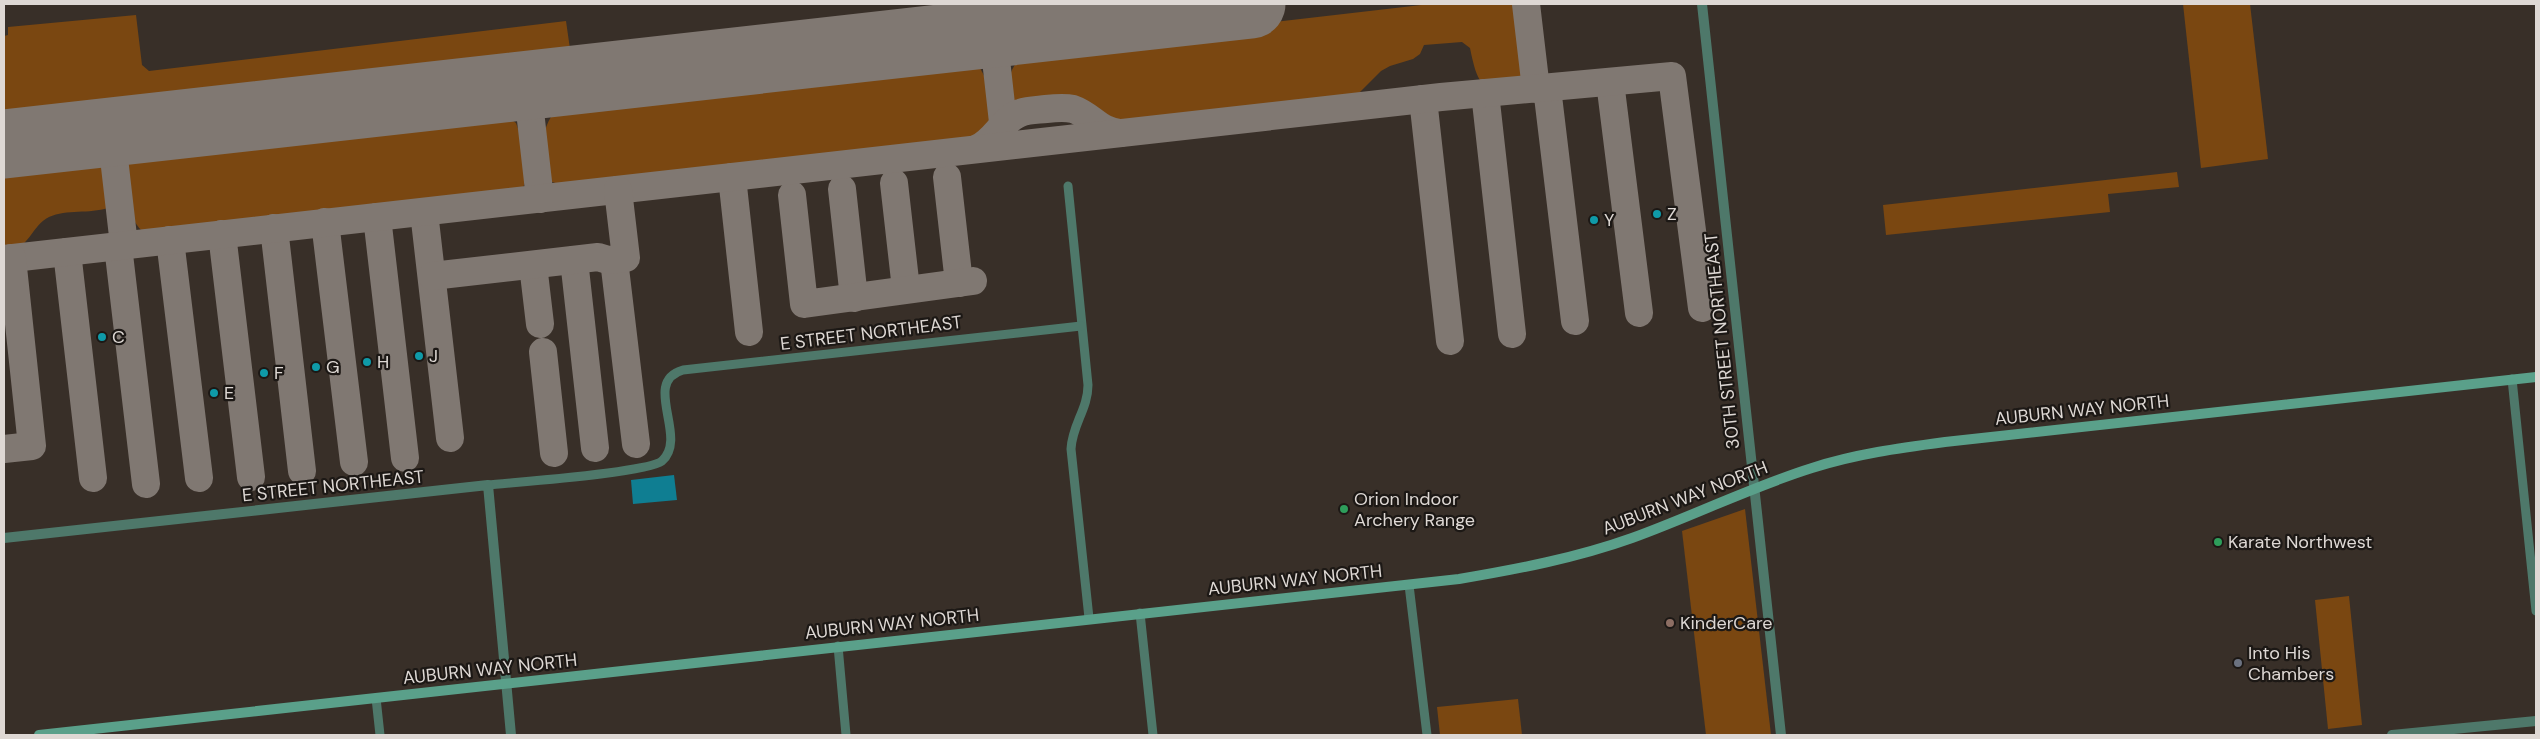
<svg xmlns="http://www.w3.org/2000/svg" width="2540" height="739" viewBox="0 0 2540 739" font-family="'DM Sans',sans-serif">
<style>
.green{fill:#7a4711}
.water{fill:#0f7e92}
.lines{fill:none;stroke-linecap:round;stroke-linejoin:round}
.taxiway{stroke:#807872;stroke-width:28}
.runway{stroke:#807872;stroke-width:69}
.minor{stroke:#4e786a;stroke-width:9}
.tertiary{stroke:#4e786a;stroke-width:10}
.secondary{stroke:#5aa08a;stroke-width:10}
.culture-dot{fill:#0f9aa8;stroke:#1c1815;stroke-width:2}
.leisure-dot{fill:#2e9e5b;stroke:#1c1815;stroke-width:2}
.education-dot{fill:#8d6e63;stroke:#1c1815;stroke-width:2}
.worship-dot{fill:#6b7280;stroke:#1c1815;stroke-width:2}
.labels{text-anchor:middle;stroke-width:4.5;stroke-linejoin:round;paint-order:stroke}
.poi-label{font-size:18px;fill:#ded8d4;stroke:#1c1815;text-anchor:start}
.street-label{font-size:18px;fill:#ded8d4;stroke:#1c1815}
</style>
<rect width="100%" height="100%" fill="#382f28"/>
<g class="green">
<path d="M1430,4H1521L1527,53L1525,84C1483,97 1478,87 1470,48L1462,42L1424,45L1420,54L1413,59L1390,66L1381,71L1352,100L1121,127C1101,125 1092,105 1073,102C1055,99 1033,107 1014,107C1002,87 1010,61 1031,50Z"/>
<path d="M2183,4H2250L2268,159L2201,168Z"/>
<path d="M136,15L142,65L149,71L566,21L572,63L515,73L4,125V36L8,35V27Z"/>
<path d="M955,59L977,63C991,85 1002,119 980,140L769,163L634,182L570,187L552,182C541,150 537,125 565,101Z"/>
<path d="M485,110L505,115L516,123L524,146L528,175L522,190L158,233L143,232C126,215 118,183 131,160C134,155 142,152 147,149Z"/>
<path d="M67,157C74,157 84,155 91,157C111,162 112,192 108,208C89,214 67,209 49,217C32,225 29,250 4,253V164Z"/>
<path d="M2177,172L2179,187L2108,194L2110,212L1886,235L1883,205Z"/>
<path d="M1745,509L1771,735H1706L1682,531Z"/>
<path d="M2349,596L2362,725L2328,729L2315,600Z"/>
<path d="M1518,699L1522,735H1440L1437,707Z"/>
</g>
<path class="water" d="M674,475L677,500L633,504L631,480Z"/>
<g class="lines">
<g class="taxiway">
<path d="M1526,4L1536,89"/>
<path d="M993,33L1005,140"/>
<path d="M1610,82L1639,313"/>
<path d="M527,85L540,199"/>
<path d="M1547,88L1575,321"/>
<path d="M1485,93L1512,334"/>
<path d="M1423,99L1450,341"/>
<path d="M111,132L124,245"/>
<path d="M976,149C995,142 1001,120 1020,113C1028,110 1038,110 1046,109C1055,108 1064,107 1073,109C1091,115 1100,132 1120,133"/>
<path d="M732,177L749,332"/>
<path d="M947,177L959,283"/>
<path d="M894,183L906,289"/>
<path d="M842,189L854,298"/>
<path d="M792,195L804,304L973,281"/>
<path d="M424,212L450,438"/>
<path d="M377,217L405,458"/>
<path d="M325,222L354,462"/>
<path d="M274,228L302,471"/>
<path d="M222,234L251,477"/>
<path d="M170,240L199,478"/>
<path d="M118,246L146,484"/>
<path d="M67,252L93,478"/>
<path d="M4,259L1441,97L1672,76L1702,308"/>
<path d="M574,260L595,448"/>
<path d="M614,260L636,444"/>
<path d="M533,265L540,324"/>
<path d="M432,276L598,257L608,260L626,258L618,190"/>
<path d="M543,352L554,453"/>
<path d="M4,449L32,446L12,258"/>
</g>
<path class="runway" d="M4,144L1251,4"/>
<g class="minor">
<path d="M1068,186L1088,385C1088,409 1072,425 1071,449L1089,618"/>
<path d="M2512,379L2536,611"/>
<path d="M488,485C516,482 647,473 662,461C689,437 641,382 683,370L1081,326"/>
<path d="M1409,585L1427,735"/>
<path d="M1140,613L1153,735"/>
<path d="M838,646L846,735"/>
<path d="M376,698L380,735"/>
</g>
<g class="tertiary">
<path d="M1702,4L1781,735"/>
<path d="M4,538L488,485L511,735"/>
<path d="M2392,735L2536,721"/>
</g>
<path class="secondary" d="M39,735L1459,579C1518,569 1576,558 1632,538C1693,516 1751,487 1812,468C1855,454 1900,448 1945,442L2536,377"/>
</g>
<g class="culture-dot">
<circle cx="1657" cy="214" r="5"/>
<circle cx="1594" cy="220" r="5"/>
<circle cx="102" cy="337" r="5"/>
<circle cx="419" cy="356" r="5"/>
<circle cx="367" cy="362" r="5"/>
<circle cx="316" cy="367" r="5"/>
<circle cx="264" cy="373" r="5"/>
<circle cx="214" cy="393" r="5"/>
</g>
<g class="leisure-dot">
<circle cx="1344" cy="509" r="5"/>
<circle cx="2218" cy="542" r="5"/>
</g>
<circle class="education-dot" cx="1670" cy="623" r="5"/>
<circle class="worship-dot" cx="2238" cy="663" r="5"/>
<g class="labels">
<g class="poi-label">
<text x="1667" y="220">Z</text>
<text x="1604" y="226">Y</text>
<text x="112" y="343">C</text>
<text x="429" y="362">J</text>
<text x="377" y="368">H</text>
<text x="326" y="373">G</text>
<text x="274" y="379">F</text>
<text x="224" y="399">E</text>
<text x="1354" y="505">Orion Indoor<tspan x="1354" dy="21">Archery Range</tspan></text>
<text x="2228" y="548">Karate Northwest</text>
<text x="1680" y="629">KinderCare</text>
<text x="2248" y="659">Into His<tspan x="2248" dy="21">Chambers</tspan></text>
</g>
<g class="street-label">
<text transform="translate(871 333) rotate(-7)" y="6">E STREET NORTHEAST</text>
<text transform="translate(1722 341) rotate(-96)" y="6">30TH STREET NORTHEAST</text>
<text transform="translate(2082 410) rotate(-6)" y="6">AUBURN WAY NORTH</text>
<text transform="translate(333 486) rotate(-6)" y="6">E STREET NORTHEAST</text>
<text transform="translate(1685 498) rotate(-21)" y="6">AUBURN WAY NORTH</text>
<text transform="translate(1295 580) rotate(-6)" y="6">AUBURN WAY NORTH</text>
<text transform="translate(892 624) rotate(-6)" y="6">AUBURN WAY NORTH</text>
<text transform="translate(490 669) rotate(-6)" y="6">AUBURN WAY NORTH</text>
</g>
</g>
<rect width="2540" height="739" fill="none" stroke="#ded8d4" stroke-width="10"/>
</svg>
